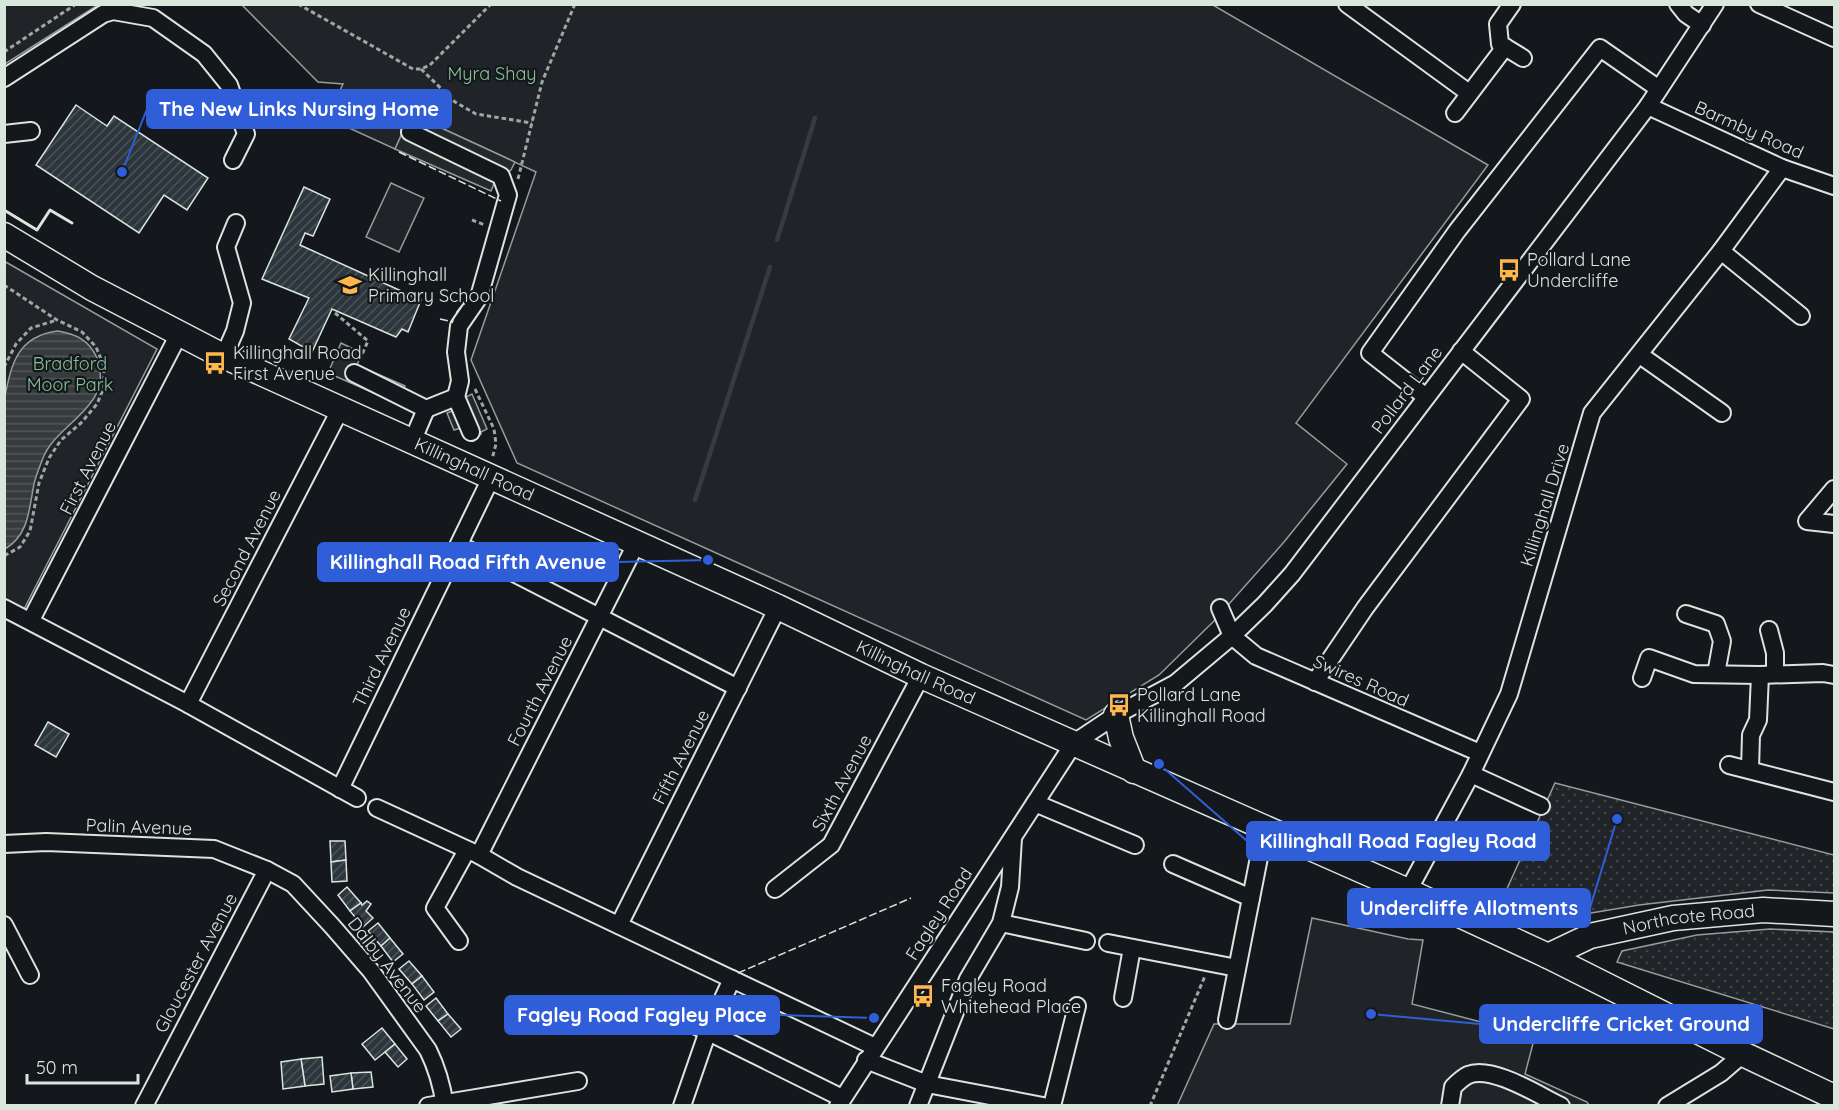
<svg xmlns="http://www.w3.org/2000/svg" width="1839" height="1110" viewBox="0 0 1839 1110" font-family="Quicksand,sans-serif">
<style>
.green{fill:#202428;stroke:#939e99;stroke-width:1.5}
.garden{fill:url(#garden-dots);stroke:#939e99;stroke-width:1.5}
.parking{fill:#24282b;stroke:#939e99;stroke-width:1.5}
.water{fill:url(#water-rules);stroke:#939e99;stroke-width:1.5}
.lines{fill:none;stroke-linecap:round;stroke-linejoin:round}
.stream{stroke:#363b3e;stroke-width:4.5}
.building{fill:url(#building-hatch);stroke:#d8e6dc;stroke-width:1.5}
.minor-casing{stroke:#d8e6dc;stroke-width:20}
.highway-casing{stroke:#d8e6dc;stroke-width:27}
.path{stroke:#9da8a2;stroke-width:3;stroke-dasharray:4.5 3;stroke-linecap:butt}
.minor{stroke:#14181c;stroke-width:16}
.highway{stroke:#14181c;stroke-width:24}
.fence{stroke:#d8e6dc;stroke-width:1.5;stroke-dasharray:8 3;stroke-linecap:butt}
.wall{stroke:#d8e6dc;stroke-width:3}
.labels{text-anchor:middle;stroke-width:4.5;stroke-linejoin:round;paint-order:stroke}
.park-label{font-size:18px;fill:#8ac095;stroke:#14181c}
.street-label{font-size:18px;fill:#d8e6dc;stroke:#14181c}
.poi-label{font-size:18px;fill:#d8e6dc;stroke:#14181c;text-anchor:start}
.leader{fill:none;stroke:#305dd8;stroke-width:2}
.callout-dot{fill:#305dd8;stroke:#14181c;stroke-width:2}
.callout{fill:#305dd8;stroke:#305dd8;stroke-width:2}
.callout-label{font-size:20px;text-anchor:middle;font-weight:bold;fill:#fff}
</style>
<defs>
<pattern id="garden-dots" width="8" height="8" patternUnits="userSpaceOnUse" patternTransform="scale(1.5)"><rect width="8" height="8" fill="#202428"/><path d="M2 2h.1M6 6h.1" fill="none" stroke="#404447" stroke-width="1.8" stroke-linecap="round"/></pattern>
<pattern id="water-rules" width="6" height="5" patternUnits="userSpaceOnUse" patternTransform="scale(1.5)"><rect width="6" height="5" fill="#363b3e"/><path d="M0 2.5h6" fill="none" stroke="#525759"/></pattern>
<pattern id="building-hatch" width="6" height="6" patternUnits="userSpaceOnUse" patternTransform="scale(1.5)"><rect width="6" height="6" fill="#2c363c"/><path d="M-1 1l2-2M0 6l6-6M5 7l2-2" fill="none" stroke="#4a5358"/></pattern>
</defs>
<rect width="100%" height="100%" fill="#14181c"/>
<g class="green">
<path d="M4,5L5,4L98,5L5,64Z"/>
<path d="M242,5H1213L1488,165L1296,423L1347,464L1284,542L1213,622L1159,675L1086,720L517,463L471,360L536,172L411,114L395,149L327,118L343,84L318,82Z"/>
<path d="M391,183L424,198L399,252L366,237Z"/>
<path d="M4,261L157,349L22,613L5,603Z"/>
<path d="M1312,918L1408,939L1423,940L1412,1004L1535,1036L1525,1074L1587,1102L1589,1105L1177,1106L1214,1024H1290Z"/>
</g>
<g class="garden">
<path d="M1555,783L1834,855V893L1768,890L1639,905L1579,915H1538L1500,904Z"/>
<path d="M1770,929L1834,932V1029L1617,962L1622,951L1697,935Z"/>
</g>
<g class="parking">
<path d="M411,114L515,162L511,170L495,181L491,191L395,149Z"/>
<path d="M341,343L362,353L357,365L405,386L397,403L328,373Z"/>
<path d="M472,394L487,429L481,432V434L470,439L464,427L454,430L447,413L455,410L466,397Z"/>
</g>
<path class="water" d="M58,331C76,334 89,340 97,358C115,407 57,422 43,458C40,466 36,475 34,484C29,509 29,535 5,549L4,401C11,366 16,336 58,331Z"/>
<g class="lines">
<g class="stream">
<path d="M777,240L815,118"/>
<path d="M695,500L770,267"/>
</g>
</g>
<g class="building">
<path d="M76,105L107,126L114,116L208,178L187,210L164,195L139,233L36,165Z"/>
<path d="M304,187L330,199L313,236L305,233L300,245L421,300L408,332L402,329L396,337L332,309L312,352L289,339L309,298L262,279Z"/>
<path d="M48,722L69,734L56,757L35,745Z"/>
<path d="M330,841H345L346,860L331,862Z"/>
<path d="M346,860L347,881L332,882L331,862Z"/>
<path d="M347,887L361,903L350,911L338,895Z"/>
<path d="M367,901L371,904L366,911L373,918L363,927L350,911L361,903L362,905Z"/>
<path d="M378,923L390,938L381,946L368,931Z"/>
<path d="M390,938L403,954L393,962L381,946Z"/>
<path d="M409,961L422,976L412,984L399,969Z"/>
<path d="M422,976L434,992L424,1000L412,984Z"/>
<path d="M436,998L448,1014L438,1021L426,1006Z"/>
<path d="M448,1014L461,1029L451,1037L438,1021Z"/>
<path d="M382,1028L395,1044L375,1060L362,1044Z"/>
<path d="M395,1044L407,1059L398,1067L385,1052Z"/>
<path d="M322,1057L324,1084L305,1086L301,1059Z"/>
<path d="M301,1059L305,1086L283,1089L281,1062Z"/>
<path d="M371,1072L373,1087L353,1089L351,1073Z"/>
<path d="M351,1073L353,1089L332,1092L330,1076Z"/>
</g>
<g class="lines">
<g class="minor-casing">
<g id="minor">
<path d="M1347,4L1469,93"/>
<path d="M1512,4L1498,24L1500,44L1523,58"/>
<path d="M1678,4L1686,14L1702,25"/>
<path d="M1759,4L1834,38"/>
<path d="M4,78L103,14L113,11L153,18L204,54L229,85L246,134L233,160"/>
<path d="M1648,106L1782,168L1834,186"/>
<path d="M1455,113L1505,47"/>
<path d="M410,132L501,176L508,195L479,297L459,326L456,352L460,381L456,397"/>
<path d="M4,134L31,131"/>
<path d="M1721,251L1801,316"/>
<path d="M1640,355L1722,413"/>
<path d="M224,356L235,331L242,303L226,247L236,223"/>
<path d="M354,373L426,409L412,442"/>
<path d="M1426,397L1370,353L1457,231L1600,48L1659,89"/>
<path d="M426,409L456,397L471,432"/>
<path d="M1834,489L1807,521L1834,524"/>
<path d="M459,545L738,688"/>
<path d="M4,608L188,704L357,798"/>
<path d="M1220,608L1232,636L1256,656L1480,753"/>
<path d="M1686,614L1716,624L1722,641L1716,674"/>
<path d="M31,620L179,334"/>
<path d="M1769,630L1775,653V674"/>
<path d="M1642,678L1649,658L1694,674L1760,675L1823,673L1834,675"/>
<path d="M1315,682L1365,608L1521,399L1461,351"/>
<path d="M188,704L340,410"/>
<path d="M1729,765L1834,792"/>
<path d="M1750,769L1751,735L1758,720L1760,675"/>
<path d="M1471,774L1541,806"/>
<path d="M340,789L491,478"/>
<path d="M1035,803L1135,845"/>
<path d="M377,808L479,855L517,877L875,1047"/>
<path d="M4,844L46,842L214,849L267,870L293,884L332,926L371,971L428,1050C437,1068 442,1086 445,1106"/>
<path d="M479,855L636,544"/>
<path d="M1173,864L1251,898"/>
<path d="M775,889L831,845L921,676"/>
<path d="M1408,891L1471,774L1509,694L1592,413L1721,251L1782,168"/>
<path d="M1001,923L1086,941"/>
<path d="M4,925L30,975"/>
<path d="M619,925L778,607"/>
<path d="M459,941L435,908L467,850"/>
<path d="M1108,943L1237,968"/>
<path d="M1123,998L1132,948"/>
<path d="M668,1012L842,1098"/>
<path d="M1227,1020L1265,827"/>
<path d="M866,1060L927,1084L1043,1106"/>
<path d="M144,1106L267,870"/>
<path d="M428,1106L578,1081"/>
<path d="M682,1106L708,1031L732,979"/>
<path d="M838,1106L1074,743L1116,715L1176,683L1232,636L1265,604L1292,574L1648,106L1715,4"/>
<path d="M918,1106L968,979L1001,923L1010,887L1013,838"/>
<path d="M1052,1106L1077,1006"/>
<path d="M1450,1106L1453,1087C1457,1083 1462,1078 1468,1075C1492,1065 1538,1095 1561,1106"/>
<path d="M1667,1106L1721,1073L1743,1054"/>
</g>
</g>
<g class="highway-casing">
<g id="highway">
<path id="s1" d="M4,235L92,288L217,353L778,607L921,676L1408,891L1548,956L1743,1054L1834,1097"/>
<path d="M1116,715L1121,738L1134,771"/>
<path id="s2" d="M1548,956L1590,936L1673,918L1763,910L1834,914"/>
</g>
</g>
<g class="path">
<path d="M298,4L413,69H421L430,65L491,4"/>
<path d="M4,52L76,4"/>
<path d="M421,69L455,102L476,114L532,123"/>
<path d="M518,179L542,82L575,4"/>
<path d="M472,220L485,225"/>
<path d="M4,285L57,320L82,332L96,347L104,366V387L97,404L81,423L61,440L49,458L39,483L30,531L20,547L4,556"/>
<path d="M335,313L368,341L359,361"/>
<path d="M4,367L16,344L31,328L57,320"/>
<path d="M475,389L494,429L496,444L492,459"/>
<path d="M1150,1106L1205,976"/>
</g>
<use href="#minor" class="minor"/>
<use href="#highway" class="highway"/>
<g class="fence">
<path d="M399,152L501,201"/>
<path d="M440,319L453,322"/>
<path d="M452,323C455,312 460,307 469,300"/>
<path d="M738,973L911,898"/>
</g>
<path class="wall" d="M4,210L37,230L50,210L72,223"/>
</g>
<defs>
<g id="bus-bare" transform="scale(1.8)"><path d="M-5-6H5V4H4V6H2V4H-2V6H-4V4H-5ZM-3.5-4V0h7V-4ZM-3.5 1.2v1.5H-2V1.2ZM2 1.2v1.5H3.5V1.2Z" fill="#ffb74d" stroke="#14181c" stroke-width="2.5" paint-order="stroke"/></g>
<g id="school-bare" transform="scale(1.8)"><path d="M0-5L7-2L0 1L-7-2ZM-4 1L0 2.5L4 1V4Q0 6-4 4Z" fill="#ffb74d" stroke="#14181c" stroke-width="2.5" paint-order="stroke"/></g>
</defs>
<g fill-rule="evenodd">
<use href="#bus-bare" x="1509" y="270"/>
<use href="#school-bare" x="350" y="285"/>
<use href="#bus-bare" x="215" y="363"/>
<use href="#bus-bare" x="1119" y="705"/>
<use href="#bus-bare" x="923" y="996"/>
</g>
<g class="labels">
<g class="park-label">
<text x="492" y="80">Myra Shay</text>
<text x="70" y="370">Bradford<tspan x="70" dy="21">Moor Park</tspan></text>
</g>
<g class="street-label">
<text transform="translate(1749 130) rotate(24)" y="6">Barmby Road</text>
<text transform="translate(1407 390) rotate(-53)" y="6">Pollard Lane</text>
<text transform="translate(88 468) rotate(-63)" y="6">First Avenue</text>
<text dy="6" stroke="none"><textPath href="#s1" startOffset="526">Killinghall Road</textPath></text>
<text transform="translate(1545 505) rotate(-73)" y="6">Killinghall Drive</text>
<text transform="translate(247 548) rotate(-63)" y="6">Second Avenue</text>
<text transform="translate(382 657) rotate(-64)" y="6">Third Avenue</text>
<text dy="6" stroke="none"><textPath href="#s1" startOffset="1012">Killinghall Road</textPath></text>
<text transform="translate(1361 681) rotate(24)" y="6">Swires Road</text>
<text transform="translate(540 691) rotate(-63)" y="6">Fourth Avenue</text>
<text transform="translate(681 757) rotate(-63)" y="6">Fifth Avenue</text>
<text transform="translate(842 783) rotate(-62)" y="6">Sixth Avenue</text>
<text transform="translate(139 827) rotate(2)" y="6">Palin Avenue</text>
<text transform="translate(939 914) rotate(-57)" y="6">Fagley Road</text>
<text dy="6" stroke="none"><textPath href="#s2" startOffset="147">Northcote Road</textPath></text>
<text transform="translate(196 963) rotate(-62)" y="6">Gloucester Avenue</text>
<text transform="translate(387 965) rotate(52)" y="6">Dalby Avenue</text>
</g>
<g class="poi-label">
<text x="1527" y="266">Pollard Lane<tspan x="1527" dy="21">Undercliffe</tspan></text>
<text x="368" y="281">Killinghall<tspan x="368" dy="21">Primary School</tspan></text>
<text x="233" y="359">Killinghall Road<tspan x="233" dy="21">First Avenue</tspan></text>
<text x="1137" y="701">Pollard Lane<tspan x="1137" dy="21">Killinghall Road</tspan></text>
<text x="941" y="992">Fagley Road<tspan x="941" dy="21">Whitehead Place</tspan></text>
</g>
</g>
<path class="leader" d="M122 172L147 109M708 560L618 562M1159 764L1247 841M1617 819L1590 908M874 1018L779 1015M1371 1014L1480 1024"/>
<g class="callout-dot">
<circle cx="122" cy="172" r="6"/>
<circle cx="708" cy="560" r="6"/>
<circle cx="1159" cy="764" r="6"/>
<circle cx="1617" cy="819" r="6"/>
<circle cx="874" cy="1018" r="6"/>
<circle cx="1371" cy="1014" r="6"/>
</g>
<g class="callout">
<rect x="147" y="90" width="304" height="38" rx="6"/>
<rect x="318" y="543" width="300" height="38" rx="6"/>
<rect x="1247" y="822" width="302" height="38" rx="6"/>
<rect x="1348" y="889" width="242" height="38" rx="6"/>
<rect x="505" y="996" width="274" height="38" rx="6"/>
<rect x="1480" y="1005" width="282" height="38" rx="6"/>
</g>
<g class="callout-label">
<text x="299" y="116">The New Links Nursing Home</text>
<text x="468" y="569">Killinghall Road Fifth Avenue</text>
<text x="1398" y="848">Killinghall Road Fagley Road</text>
<text x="1469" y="915">Undercliffe Allotments</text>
<text x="642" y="1022">Fagley Road Fagley Place</text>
<text x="1621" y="1031">Undercliffe Cricket Ground</text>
</g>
<rect width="1839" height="1110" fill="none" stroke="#d8e6dc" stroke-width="12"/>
<path d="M27 1074v9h111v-9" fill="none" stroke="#d8e6dc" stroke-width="3"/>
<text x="36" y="1074" font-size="18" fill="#d8e6dc" stroke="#14181c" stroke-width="4.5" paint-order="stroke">50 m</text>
</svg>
